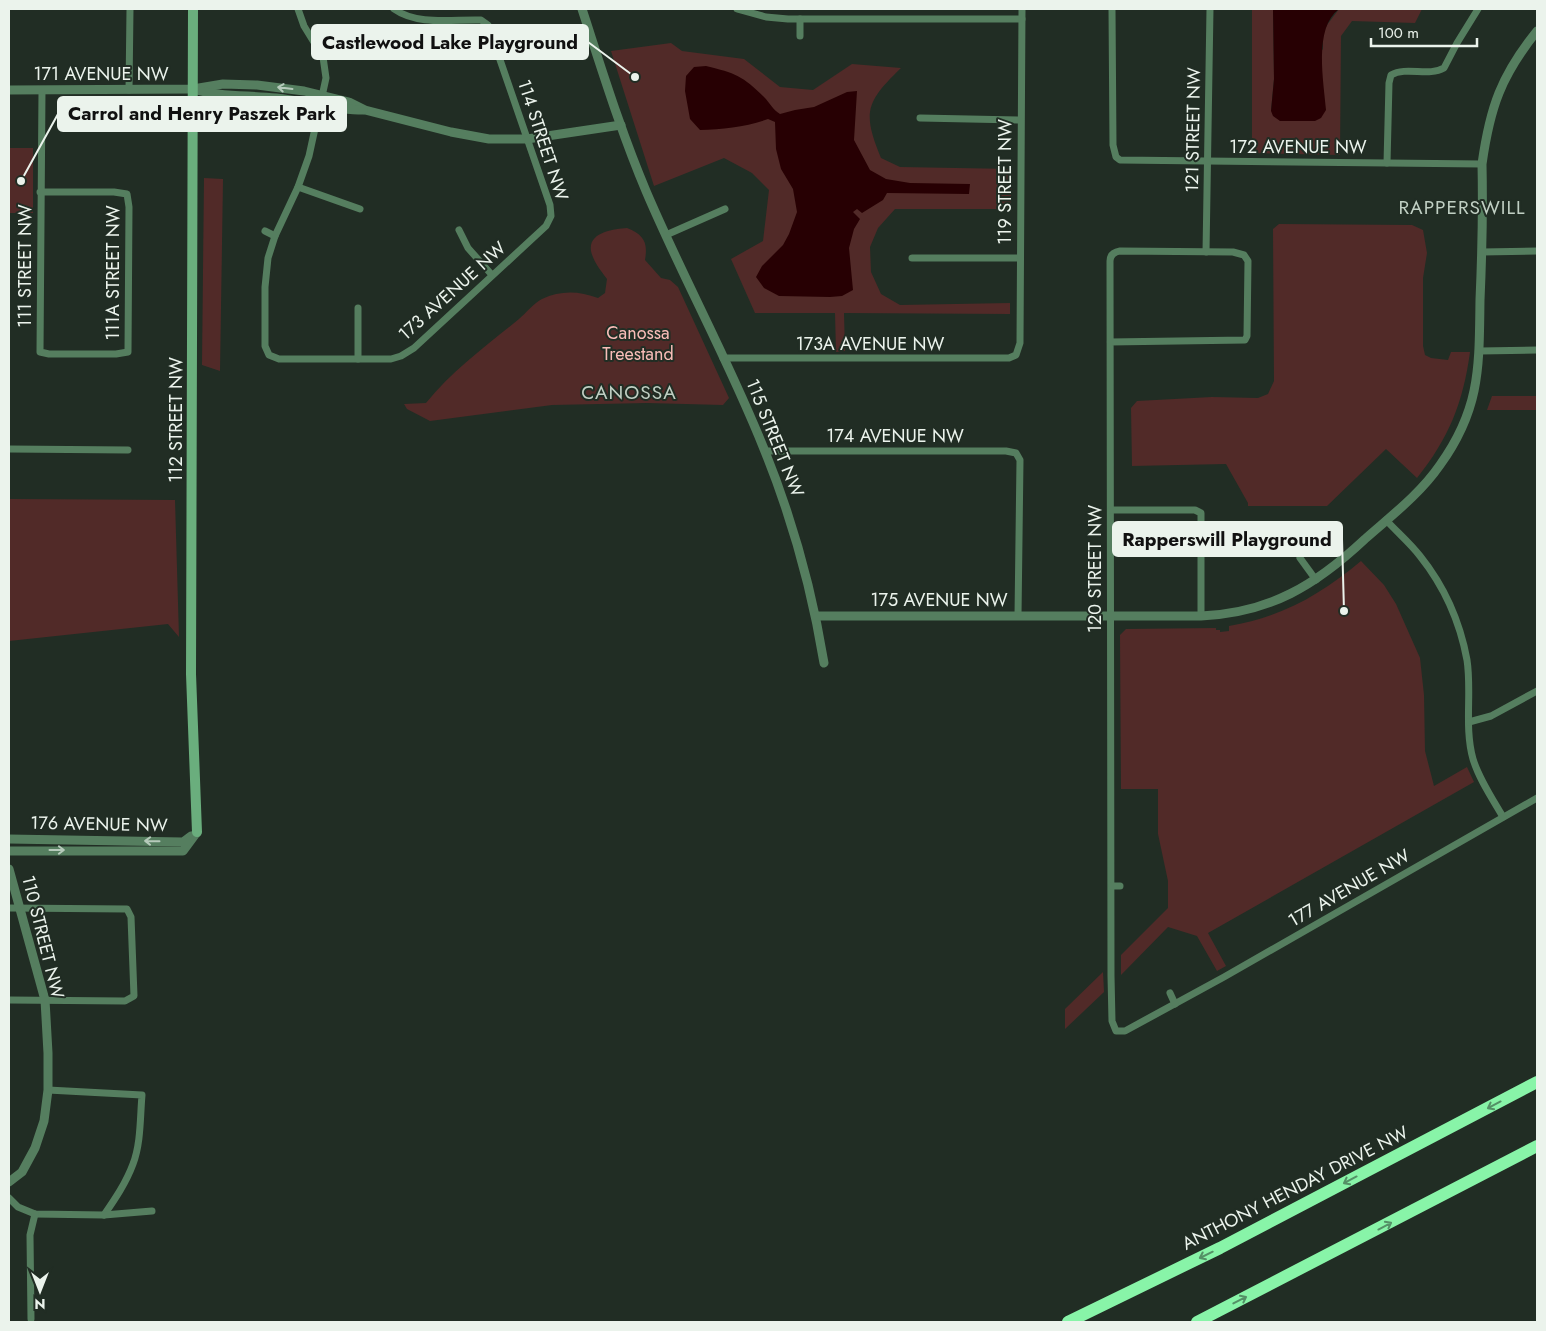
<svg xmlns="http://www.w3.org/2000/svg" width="1546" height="1331" viewBox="0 0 1546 1331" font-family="Jost,sans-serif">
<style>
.green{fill:#512a28}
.water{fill:#270003}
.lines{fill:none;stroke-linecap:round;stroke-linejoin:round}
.minor{stroke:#557e5f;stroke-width:7}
.tertiary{stroke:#557e5f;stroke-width:9}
.secondary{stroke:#6aae7d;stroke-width:10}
.motorway{stroke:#88f4a8;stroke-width:12}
.oneway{stroke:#b6cabb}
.oneway2{stroke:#549066}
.labels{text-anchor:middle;stroke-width:4;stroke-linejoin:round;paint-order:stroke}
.street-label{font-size:18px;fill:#ebf3ec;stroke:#212d24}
.park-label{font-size:18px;fill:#f8bdb8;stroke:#212d24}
.neighbourhood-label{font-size:19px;letter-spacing:1px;fill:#c0cfc3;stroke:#212d24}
.leader{fill:none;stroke:#ebf3ec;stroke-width:2}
.callout-dot{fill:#ebf3ec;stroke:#212d24;stroke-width:2}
.callout{fill:#ebf3ec;stroke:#ebf3ec;stroke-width:2}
.callout-label{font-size:19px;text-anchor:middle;font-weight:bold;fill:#111}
</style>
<rect width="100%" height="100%" fill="#212d24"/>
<g class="green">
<path d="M1252,9H1273L1274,79L1271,111L1323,49V34L1327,25L1339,9H1422L1415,23L1352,21L1341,36L1340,155L1252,153Z"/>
<path d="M671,43L682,51L744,59L780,87L813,90L852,64L901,68C866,102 862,112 881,158L900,167L1013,169L1010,209H895L878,228L870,247L871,272L881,294L900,305L1010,303V314L844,313L845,351L836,352L835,313H755L731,259L763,241L769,190L752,173L724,158L654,186L611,51Z"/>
<rect x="9" y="148" width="24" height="65"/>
<path d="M204,178L223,179L220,371L202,365Z"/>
<path d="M1279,224L1412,225L1423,230L1427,253L1423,278V346L1425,355L1431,358L1448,360L1451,352H1470C1463,403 1449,438 1417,478L1386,449L1327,506H1248V503L1226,464L1132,466L1131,408L1137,401L1212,397L1258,398L1268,394L1274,381L1273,229Z"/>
<path d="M627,228C644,235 648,242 645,260L661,278L670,280L678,287L729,398L723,405L647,403L552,405L430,421L407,409L404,404L426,403C454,369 485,347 519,319C526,313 534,303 542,299C561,290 579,291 598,298L605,293L607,279C601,271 593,261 591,251C588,232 614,229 627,228Z"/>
<path d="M1492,396H1537V410H1487Z"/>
<path d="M9,499L175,500L179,637L168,624L9,641Z"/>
<path d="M1361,561L1384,585L1396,604L1420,658L1424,695L1425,751L1434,786L1467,767L1474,782L1208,933L1226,966L1217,971L1197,936L1168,927L1121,975V955L1168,908V881L1158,834V789H1121L1120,635L1126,629L1216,628V630H1220V632L1229,631V626C1282,617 1320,595 1361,561Z"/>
<path d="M1103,972L1104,992L1065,1029V1009Z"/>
</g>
<g class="water">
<path d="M1273,9H1339C1313,28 1324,82 1326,110L1321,118L1315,121H1280L1273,116L1271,111L1274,79Z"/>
<path d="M706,66C735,73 743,76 764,97C770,103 773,110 780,114L795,110L814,107L847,92L857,91L854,140L870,170L886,179L910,183L970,184L969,194L887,193L883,200L862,213L857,209L853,212L860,219L854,229L849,248L853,290L842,296L830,297L779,296L764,288L756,277L762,266L783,245L789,234L797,212L793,189L781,169L776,149L775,122L768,119C747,127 723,129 700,130L690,119L685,91L686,76L694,67Z"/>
</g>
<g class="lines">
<g class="minor">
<path d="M298,9L304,26L323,57L326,78L309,156L298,187L275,236L268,258L265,287V346L269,355L279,359H391L401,356L414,348L546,226L551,216L550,205L488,25L481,20C453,19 418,26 394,9"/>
<path d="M737,9L766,17L788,19H1022"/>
<path d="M1112,9L1113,145L1116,157L1120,160L1482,164"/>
<path d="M800,19V36"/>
<path d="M129,90L130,9"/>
<path d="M920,118L1020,120"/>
<path d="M1387,163L1389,83L1391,75C1407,66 1428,77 1444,68L1457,43L1478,9"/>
<path d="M298,187L360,209"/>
<path d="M40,192H114L127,194L129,207L128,352L116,354H49L40,352L42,90"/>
<path d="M459,230L468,248L492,275"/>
<path d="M265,231L275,236"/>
<path d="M666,235L725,209"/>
<path d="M1206,252L1210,9"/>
<path d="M1482,252L1537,251"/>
<path d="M912,258H1020"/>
<path d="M358,308V359"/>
<path d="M1110,342L1245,340L1247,336L1248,261L1244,255L1233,252L1120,251C1114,252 1110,255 1110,261C1110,499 1112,737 1111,976L1112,1021L1116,1031H1125L1224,977L1537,798"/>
<path d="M1480,351L1537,350"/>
<path d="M723,358H1009L1016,355L1020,343L1022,9"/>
<path d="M9,449L128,450"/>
<path d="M765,451H1006L1016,453L1020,460L1018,616"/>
<path d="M1111,510H1195L1201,513V616"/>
<path d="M1386,520C1397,532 1410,543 1420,556C1444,586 1460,622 1467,660C1472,692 1464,727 1473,759C1479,779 1492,798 1503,817"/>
<path d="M1300,558L1316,580"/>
<path d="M1469,722L1491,716L1537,691"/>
<path d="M1112,886H1120"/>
<path d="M9,908L127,909L131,917L134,996L125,1001L9,1000"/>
<path d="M1170,993L1175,1004"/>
<path d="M48,1090L142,1095C140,1118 141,1143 133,1164C126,1183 115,1199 104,1215"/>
<path d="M9,1198L18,1207L35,1214L104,1215L152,1211"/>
<path d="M31,1319L30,1235L35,1214"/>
</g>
<g class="tertiary">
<path d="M582,9C602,70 621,132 646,191C683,278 729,361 764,449C792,518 812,590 824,663"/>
<path d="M9,90L193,89L223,84L257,85L304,91L349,102L365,110L451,132L489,139H527L621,125"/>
<path d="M196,90C223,97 248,95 276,98C305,101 334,110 363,110"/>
<path d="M816,616H1201C1270,613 1316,585 1365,539C1391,516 1420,494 1440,465C1481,408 1479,366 1480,300C1482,254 1483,209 1482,164C1490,107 1501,76 1537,31"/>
<path d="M9,839L183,842L191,836"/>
<path d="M9,851H183L197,832"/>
<path d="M9,869L45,1000L48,1053V1090L44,1121L35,1148L22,1172L9,1182"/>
</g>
<path class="secondary" d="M193,9L191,674L197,832"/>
<g class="motorway">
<path d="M1068,1322L1220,1248L1537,1082"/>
<path d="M1197,1322L1537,1146"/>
</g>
</g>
<defs><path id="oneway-shaft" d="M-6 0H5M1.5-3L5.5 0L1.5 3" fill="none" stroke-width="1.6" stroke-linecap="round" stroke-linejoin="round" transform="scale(1.25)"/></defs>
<g class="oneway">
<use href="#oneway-shaft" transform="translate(285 88) rotate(-173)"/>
<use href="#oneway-shaft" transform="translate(152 841) rotate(-179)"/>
<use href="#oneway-shaft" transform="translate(57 850)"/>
</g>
<g class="oneway2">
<use href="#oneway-shaft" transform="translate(1494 1105) rotate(152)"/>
<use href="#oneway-shaft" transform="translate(1350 1180) rotate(152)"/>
<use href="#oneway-shaft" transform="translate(1385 1226) rotate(-28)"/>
<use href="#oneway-shaft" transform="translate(1206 1255) rotate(154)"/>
<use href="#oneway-shaft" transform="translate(1240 1300) rotate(-27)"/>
</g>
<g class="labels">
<g class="street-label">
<text x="101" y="80">171 AVENUE NW</text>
<text transform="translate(1193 130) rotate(-89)" y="6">121 STREET NW</text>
<text transform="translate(543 140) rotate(72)" y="6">114 STREET NW</text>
<text x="1298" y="153">172 AVENUE NW</text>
<text transform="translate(1005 182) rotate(-90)" y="6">119 STREET NW</text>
<text transform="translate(25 266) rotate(-90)" y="6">111 STREET NW</text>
<text transform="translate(113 273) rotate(-90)" y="6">111A STREET NW</text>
<text transform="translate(452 291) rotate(-42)" y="6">173 AVENUE NW</text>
<text x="870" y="350">173A AVENUE NW</text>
<text transform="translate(176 420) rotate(-90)" y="6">112 STREET NW</text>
<text x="895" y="442">174 AVENUE NW</text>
<text transform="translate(775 438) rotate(68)" y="6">115 STREET NW</text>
<text transform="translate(1095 569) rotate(-90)" y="6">120 STREET NW</text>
<text x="939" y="606">175 AVENUE NW</text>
<text transform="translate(99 824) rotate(1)" y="6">176 AVENUE NW</text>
<text transform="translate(1349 888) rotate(-30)" y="6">177 AVENUE NW</text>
<text transform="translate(43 937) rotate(76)" y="6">110 STREET NW</text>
<text transform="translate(1295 1188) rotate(-27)" y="6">ANTHONY HENDAY DRIVE NW</text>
</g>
<g class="park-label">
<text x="638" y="339">Canossa<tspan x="638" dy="21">Treestand</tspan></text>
</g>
<g class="neighbourhood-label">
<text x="1462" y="214">RAPPERSWILL</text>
<text x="629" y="399">CANOSSA</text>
</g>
</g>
<path class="leader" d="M635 77L588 42M21 181L58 114M1344 611L1342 539"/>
<g class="callout-dot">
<circle cx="635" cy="77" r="5"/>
<circle cx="21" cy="181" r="5"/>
<circle cx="1344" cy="611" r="5"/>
</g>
<g class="callout">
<rect x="312" y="25" width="276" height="34" rx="5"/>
<rect x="58" y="97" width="288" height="34" rx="5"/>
<rect x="1113" y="522" width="229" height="34" rx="5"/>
</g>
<g class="callout-label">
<text x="450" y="49">Castlewood Lake Playground</text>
<text x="202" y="120">Carrol and Henry Paszek Park</text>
<text x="1227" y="546">Rapperswill Playground</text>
</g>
<rect width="1546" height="1331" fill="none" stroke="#ebf3ec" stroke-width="20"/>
<g transform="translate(40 1291) rotate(180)" stroke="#212d24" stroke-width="4" paint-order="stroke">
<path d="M0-4L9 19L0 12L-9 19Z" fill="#ebf3ec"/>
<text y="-8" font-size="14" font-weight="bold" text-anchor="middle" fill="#ebf3ec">N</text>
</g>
<path d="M1371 38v8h106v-8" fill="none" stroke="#ebf3ec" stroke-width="2.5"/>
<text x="1378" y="38" font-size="15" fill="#ebf3ec" stroke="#212d24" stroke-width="4" paint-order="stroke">100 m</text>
</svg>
